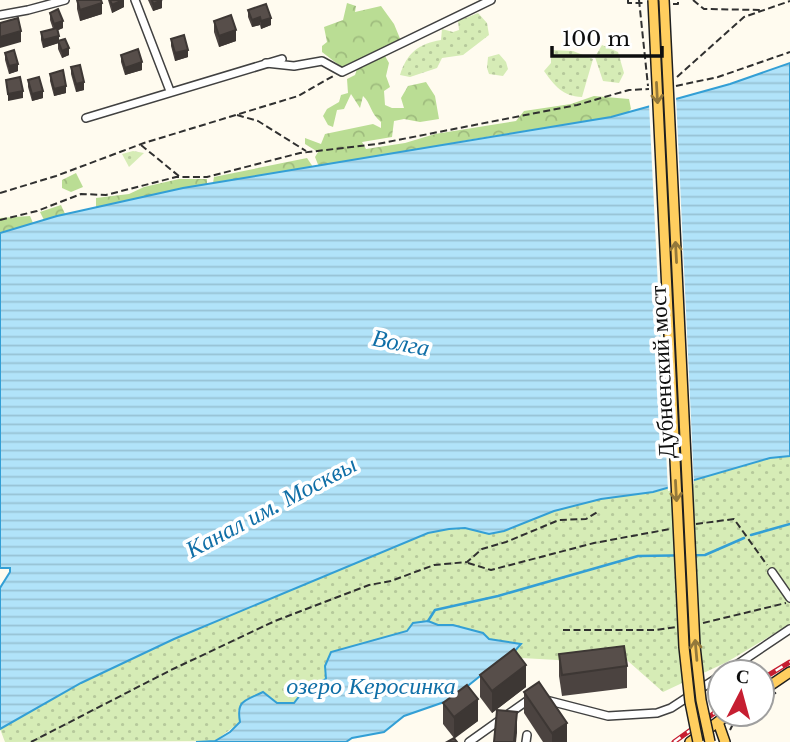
<svg xmlns="http://www.w3.org/2000/svg" width="790" height="742" viewBox="0 0 790 742" font-family="'Libre Baskerville',serif">
<style>
.grass{fill:url(#grass-dots)}
.forest{fill:url(#forest-crowns)}
.water{fill:url(#water-rules);stroke:#339fd5;stroke-width:2}
.pier{fill:#fffbef}
.lines{fill:none;stroke-linecap:round;stroke-linejoin:round}
.stream{stroke:#339fd5;stroke-width:2.5}
.minor-casing{stroke:#414141;stroke-width:10}
.major-casing{stroke:#1f1f1f;stroke-width:12}
.path{stroke:#303030;stroke-width:2;stroke-dasharray:7 3.5;stroke-linecap:butt}
.minor{stroke:#fff;stroke-width:7}
.major{stroke:#ffce5f;stroke-width:9}
.rail-casing{stroke:#c61e31;stroke-width:5}
.rail{stroke:#fff;stroke-width:2.5;stroke-dasharray:8;stroke-linecap:butt}
.major-bridge-casing{stroke:#1f1f1f;stroke-width:12;stroke-linecap:butt}
.major-bridge{stroke:#ffce5f;stroke-width:9}
.wall{fill:#4b4340}
.shaded-wall{fill:#3d3734}
.building{fill:#574e4a;stroke:#3d3734;stroke-width:2}
.oneway{stroke:#93783b}
.labels{text-anchor:middle;stroke-width:7;stroke-linejoin:round;paint-order:stroke}
.street-label{font-size:23px;fill:#0e0e0e;stroke:#fff}
.water-label{font-size:24px;font-style:italic;fill:#106fa7;stroke:#fff}
</style>
<defs>
<pattern id="grass-dots" width="8" height="8" patternUnits="userSpaceOnUse" patternTransform="scale(1.75)"><rect width="8" height="8" fill="#d6ecb6"/><path d="M2 2h.1M6 6h.1" fill="none" stroke="#b6c99b" stroke-width="1.8" stroke-linecap="round"/></pattern>
<pattern id="forest-crowns" width="20" height="18" patternUnits="userSpaceOnUse" patternTransform="scale(1.75)"><rect width="20" height="18" fill="#badd94"/><path d="M2 6a3 3 0 1 1 6 0M12 15a3 3 0 1 1 6 0" fill="none" stroke="#9fbc7e"/></pattern>
<pattern id="water-rules" width="6" height="5" patternUnits="userSpaceOnUse" patternTransform="scale(1.75)"><rect width="6" height="5" fill="#b1e3f9"/><path d="M0 2.5h6" fill="none" stroke="#97c2d4"/></pattern>
</defs>
<rect width="100%" height="100%" fill="#fffbef"/>
<g class="grass">
<path d="M478,13L487,23L489,35L463,55L442,58L437,68L410,77L400,75C407,53 418,44 441,40L442,29L453,32L459,30L458,21Z"/>
<path d="M602,45L618,52L624,73L619,83L603,81L595,57Z"/>
<path d="M551,50L573,51L593,59L582,97C562,96 555,86 544,71L551,63Z"/>
<path d="M499,54L506,62L508,69L503,76L489,74L487,68L488,57Z"/>
<path d="M133,151L144,153L129,167L122,154Z"/>
<path d="M790,456V624L727,662L663,692L620,654L593,662L504,657L514,652L520,644L489,639L483,633L457,626L438,625L428,621L407,631L332,652L325,666L326,679L304,690L294,703H277L238,710L240,722L215,741L5,742L0,729L81,683L174,639L428,533L449,529L465,528L489,534L504,531L554,511L601,499L653,492L770,458Z"/>
</g>
<g class="forest">
<path d="M347,3L356,6L355,12L381,6L394,24L401,41L344,69L322,52V46L327,42L324,27L343,20Z"/>
<path d="M385,56L389,63L386,76L390,87L384,91L385,105L392,108H404L401,98L408,86L426,82L435,96L439,119L420,122L404,119L394,121L392,137L362,142L366,149L405,143L435,134L516,121L524,111L571,104L594,96L629,99L631,109L626,114L611,117L474,139L319,167L315,157L318,152L305,144V138L321,144L325,134L373,124L381,128V122C370,113 371,103 363,96L360,108L351,94L344,109L337,110L333,127L328,125L323,116L327,109L339,102L341,95L348,93L347,79L355,75L357,69Z"/>
<path d="M307,158L313,167L213,183L214,177Z"/>
<path d="M76,173L83,187L71,192L62,188V180Z"/>
<path d="M179,179H207V184L96,207V198L129,194L144,187Z"/>
<path d="M61,205L65,214L44,220L40,212Z"/>
<path d="M30,216L33,223L0,233V218Z"/>
</g>
<g class="water">
<path d="M790,63V456L770,458L653,492L601,499L554,511L504,531L489,534L465,528L449,529L428,533L174,639L81,683L0,729V588L10,572V568H0V233L57,216L183,188L611,117L730,84Z"/>
<path d="M428,621L438,625H453L483,633L489,639L521,644L514,652L504,657L450,700L404,716L384,732L352,738L346,742H196L215,741L230,732L240,722C236,700 245,701 263,692L277,703H294L304,690L326,679L325,666L331,652L407,631L413,623Z"/>
</g>
<path class="pier" d="M676,96L694,484L668,491L649,104Z"/>
<g class="lines">
<g class="stream">
<path d="M751,535L790,524"/>
<path d="M428,621L435,610L498,596L638,556L705,555L744,538"/>
</g>
<g class="minor-casing">
<g id="minor">
<path d="M135,0L170,91"/>
<path d="M0,15L28,10L65,0"/>
<path d="M266,63L294,66L322,61L342,72L491,0"/>
<path d="M86,118L282,59"/>
<path d="M772,572L790,598"/>
<path d="M726,672L790,629"/>
<path d="M546,700L608,716L657,713L671,708L720,676"/>
<path d="M469,742L531,698"/>
<path d="M526,742L527,735"/>
</g>
</g>
<g class="major-casing">
<g id="major">
<path d="M762,691L790,672"/>
<path d="M718,722L725,742"/>
<path d="M690,742L729,714"/>
</g>
</g>
<g class="path">
<path d="M628,0V3H645"/>
<path d="M639,0L648,86"/>
<path d="M693,0L704,9L762,10"/>
<path d="M673,4H678V0"/>
<path d="M677,77L744,17L790,1"/>
<path d="M676,86L718,77L790,52"/>
<path d="M237,115L258,121L306,151"/>
<path d="M141,145L180,177"/>
<path d="M0,193L56,176L144,143L298,96L335,75"/>
<path d="M0,220L37,211L81,194L106,195L176,177H207L300,153L377,144L577,105L629,90L649,89"/>
<path d="M696,524L734,519L767,565"/>
<path d="M468,563L491,570L594,543L670,529"/>
<path d="M703,623L786,603"/>
<path d="M563,630H656L676,627"/>
<path d="M762,703L778,691"/>
<path d="M730,730L733,724L747,714"/>
<path d="M31,742L171,670L275,621L369,585L391,581L434,565L467,562L482,549L506,542L559,520L586,519L599,511"/>
</g>
<use href="#minor" class="minor"/>
<use href="#major" class="major"/>
<g class="rail-casing">
<g id="rail">
<path d="M762,679L790,662"/>
<path d="M674,742L720,709"/>
</g>
</g>
<use href="#rail" class="rail"/>
<g class="major-bridge-casing">
<g id="major-bridge">
<path d="M653,0L684,647L690,702L698,742"/>
<path d="M664,0L695,646L701,700L710,742"/>
</g>
</g>
<use href="#major-bridge" class="major-bridge"/>
</g>
<g class="wall">
<path d="M77,0H101L102,14L80,21L77,9Z"/>
<path d="M108,0H124V7L112,13Z"/>
<path d="M148,0H162V8L153,11Z"/>
<path d="M248,10L271,25L261,29L260,25L252,27L248,17Z"/>
<path d="M50,13L63,28L58,30L59,41L69,55L62,58L58,49V43L43,48L41,40V32L53,29L50,20Z"/>
<path d="M214,21L236,41L219,47L214,32Z"/>
<path d="M171,39L188,57L175,61L171,46Z"/>
<path d="M5,53L18,71L9,74L5,60Z"/>
<path d="M121,55L142,70L125,75L121,62Z"/>
<path d="M71,67L84,90L76,92L71,74Z"/>
<path d="M50,74L66,93L54,96L50,81Z"/>
<path d="M28,80L43,98L32,101L28,87Z"/>
<path d="M559,654L627,666V688L562,696L559,676Z"/>
<path d="M480,675L526,687L492,713L480,697Z"/>
<path d="M524,692L567,742H543L524,713Z"/>
<path d="M443,703L478,721L454,738L443,724Z"/>
</g>
<g class="shaded-wall">
<path d="M124,0V7L112,13V5Z"/>
<path d="M162,0V8L153,11V4Z"/>
<path d="M102,3V14L80,21V10Z"/>
<path d="M260,17V25L252,27V20Z"/>
<path d="M271,18V25L261,29V21Z"/>
<path d="M63,21V28L54,32V24Z"/>
<path d="M236,30V41L219,47V36Z"/>
<path d="M21,31V42L0,48V37Z"/>
<path d="M59,36V43L43,48V40Z"/>
<path d="M69,48V55L62,58V51Z"/>
<path d="M188,50V57L175,61V53Z"/>
<path d="M142,62V70L125,75V68Z"/>
<path d="M18,64V71L9,74V66Z"/>
<path d="M84,82V90L76,92V84Z"/>
<path d="M66,86V93L54,96V89Z"/>
<path d="M23,91V98L8,101V94Z"/>
<path d="M43,91V98L32,101V94Z"/>
<path d="M526,665V687L492,713V691Z"/>
<path d="M478,699V721L454,739V717Z"/>
<path d="M517,712V733L516,742H514Z"/>
<path d="M567,723V742H552V733Z"/>
</g>
<g class="building">
<path d="M77,0H101L102,3L80,10Z"/>
<path d="M110,0H123L112,5Z"/>
<path d="M152,0H162L153,4Z"/>
<path d="M266,4L271,18L261,21L260,17L252,20L248,10Z"/>
<path d="M58,9L63,21L54,24L50,13Z"/>
<path d="M231,15L236,30L219,36L214,21Z"/>
<path d="M18,18L21,31L0,37V23Z"/>
<path d="M57,28L59,36L43,40L41,32Z"/>
<path d="M184,35L188,50L175,53L171,39Z"/>
<path d="M65,39L69,48L62,51L58,41Z"/>
<path d="M138,49L142,62L125,68L121,55Z"/>
<path d="M14,50L18,64L9,66L5,53Z"/>
<path d="M80,65L84,82L76,84L71,67Z"/>
<path d="M63,70L66,86L54,89L50,74Z"/>
<path d="M20,77L23,91L8,94L6,80Z"/>
<path d="M39,77L43,91L32,94L28,80Z"/>
<path d="M624,646L627,666L562,675L559,654Z"/>
<path d="M514,649L526,665L492,691L480,675Z"/>
<path d="M539,682L567,723L552,733L524,692Z"/>
<path d="M467,685L478,699L454,717L443,703Z"/>
<path d="M497,710L517,712L514,742H494Z"/>
<path d="M454,738L457,742H447Z"/>
</g>
<defs><path id="oneway-shaft" d="M-6 0H5M1.5-3L5.5 0L1.5 3" fill="none" stroke-width="1.6" stroke-linecap="round" stroke-linejoin="round" transform="scale(1.75)"/></defs>
<g class="oneway">
<use href="#oneway-shaft" transform="translate(657 93) rotate(87)"/>
<use href="#oneway-shaft" transform="translate(676 252) rotate(-93)"/>
<use href="#oneway-shaft" transform="translate(676 491) rotate(87)"/>
<use href="#oneway-shaft" transform="translate(696 650) rotate(-95)"/>
</g>
<g class="labels">
<g class="street-label">
<text transform="translate(662 372) rotate(-93)" y="8">Дубненский мост</text>
</g>
<g class="water-label">
<text transform="translate(401 343) rotate(11)" y="8">Волга</text>
<text transform="translate(271 507) rotate(-28)" y="8">Канал им. Москвы</text>
<text x="371" y="694">озеро Керосинка</text>
</g>
</g>
<g transform="translate(741 693) rotate(6)"><circle r="33" fill="#ffffff" stroke="#9f9f9f" stroke-width="2"/>
<path d="M0-5L12 26L0 18L-12 26Z" fill="#c61e31"/>
<text y="-10" font-size="19" font-weight="bold" text-anchor="middle" fill="#0e0e0e">С</text>
</g>
<path d="M552 46v10h110v-10" fill="none" stroke="#0e0e0e" stroke-width="3.5"/>
<text x="562" y="46" font-size="21" fill="#0e0e0e" stroke="#ffffff" stroke-width="5" paint-order="stroke">100 m</text>
</svg>
